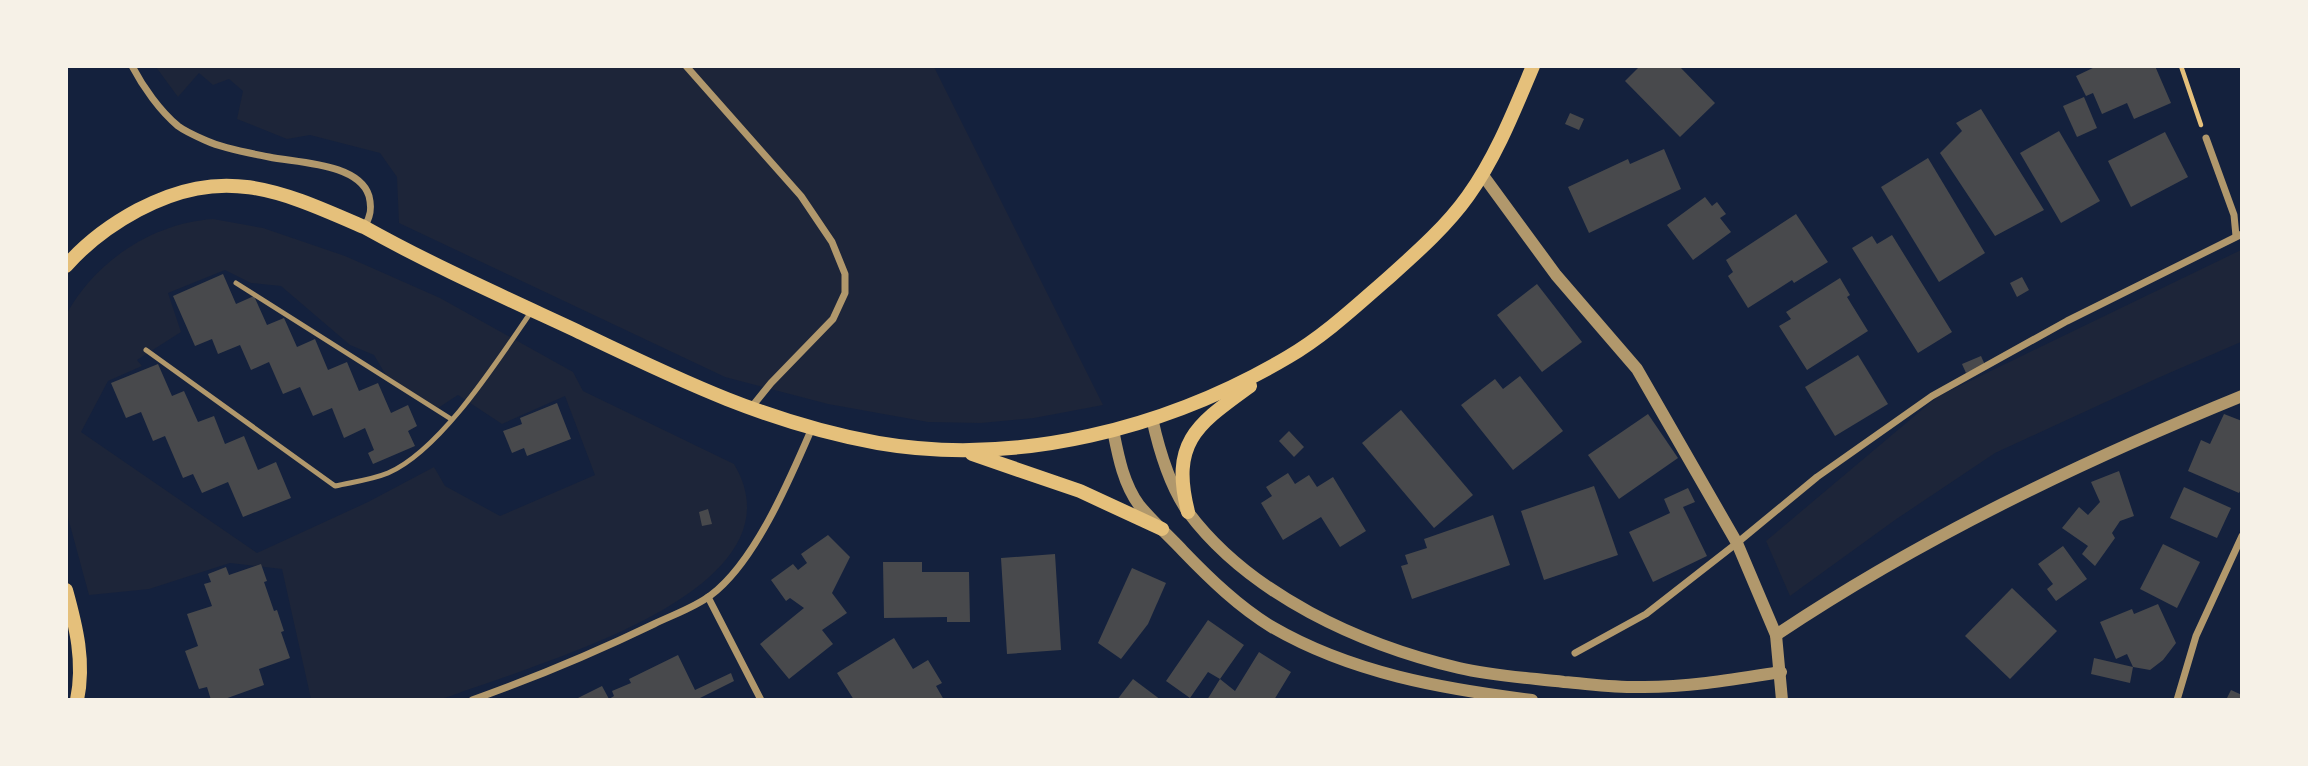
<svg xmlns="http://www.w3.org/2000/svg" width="2308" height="766" viewBox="0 0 2308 766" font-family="'DM Sans',sans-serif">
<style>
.green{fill:#1d2539;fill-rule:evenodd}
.building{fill:#48494c}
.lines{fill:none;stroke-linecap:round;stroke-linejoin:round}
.path{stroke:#e5c07b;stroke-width:4.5}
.service{stroke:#b1986c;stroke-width:5}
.minor{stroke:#b1986c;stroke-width:7}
.tertiary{stroke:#b1986c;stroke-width:12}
.secondary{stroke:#e5c07b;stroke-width:14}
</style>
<rect width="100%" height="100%" fill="#14213d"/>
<g class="green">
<path d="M156,67H934L1103,405L1034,418L981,423L928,422L828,404L725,377L399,223L397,177L380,153L310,135L287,139L237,119L243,91L229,79L213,85L199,73L178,97Z"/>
<path d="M213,219L263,228L345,256L440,298L573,372L583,391L734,464C799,573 603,641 530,668C508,676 486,684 464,691C456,694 447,698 439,699C427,701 413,699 401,699C371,699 341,699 311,699L282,569L230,563L149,589L89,595L67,514L66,315C95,261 153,223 213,219ZM225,270L251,283L281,286L350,345L374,355L387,377L438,408L458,395L502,424L565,396L595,475L500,516L445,486L434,467L368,502L257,553L81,432L108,381L142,366L137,360L181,332L168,293Z"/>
<path d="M2241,250V342L2160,377L1995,453L1895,520L1790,596L1766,541L1937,397Z"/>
</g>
<g class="building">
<path d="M1640,66H1679L1715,103L1680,137L1625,81Z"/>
<path d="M2097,66H2155L2171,103L2134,119L2127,103L2102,114L2093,93L2086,96L2076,76Z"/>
<path d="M2084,97L2097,128L2077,137L2063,106Z"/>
<path d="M1981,109L2044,210L1995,236L1940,153L1962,131L1956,123Z"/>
<path d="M1570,113L1584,119L1579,130L1565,124Z"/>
<path d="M2059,131L2100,201L2061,223L2020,153Z"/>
<path d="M2165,132L2188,177L2131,207L2108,161Z"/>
<path d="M1664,149L1681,189L1589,233L1568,187L1628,159L1630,164Z"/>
<path d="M1928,158L1985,253L1939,282L1881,187Z"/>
<path d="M1705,197L1712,206L1717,202L1726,214L1720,218L1731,232L1693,260L1667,225Z"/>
<path d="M1796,214L1828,262L1794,283L1792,280L1748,308L1728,276L1733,272L1726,260Z"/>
<path d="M1892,235L1952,332L1918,353L1852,248L1872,236L1877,244Z"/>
<path d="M223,274L236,304L254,296L267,325L284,318L297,347L315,339L328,370L347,362L359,391L378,383L391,413L408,405L417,426L408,431L415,446L373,464L368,453L374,450L365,428L344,438L332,408L313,416L300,387L283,394L269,362L251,370L240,345L218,354L212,339L195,346L173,296Z"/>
<path d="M2022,277L2029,290L2017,297L2010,283Z"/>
<path d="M1840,278L1850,295L1847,297L1868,331L1807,370L1779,326L1791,319L1786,312Z"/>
<path d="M1537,284L1582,342L1542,372L1497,315Z"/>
<path d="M1858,355L1888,404L1835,436L1805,387Z"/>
<path d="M1981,356L1985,365L1966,373L1962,364Z"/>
<path d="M158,364L172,396L184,391L198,422L214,416L225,444L244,436L258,470L276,462L291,498L243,517L228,482L202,493L193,474L183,478L165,436L153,441L141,412L126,418L111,383Z"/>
<path d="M1520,376L1563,431L1513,470L1461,405L1495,379L1503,389Z"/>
<path d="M557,403L571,439L527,456L524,448L512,453L503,431L522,424L520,418Z"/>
<path d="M1401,410L1473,495L1434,528L1362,443Z"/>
<path d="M1648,414L1678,458L1619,499L1588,455Z"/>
<path d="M2224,414L2242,421V487L2239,493L2188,471L2201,440L2210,444Z"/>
<path d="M1289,431L1304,447L1294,457L1279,441Z"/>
<path d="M2119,471L2134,516L2120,521L2112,533L2115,538L2095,566L2082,554L2088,546L2062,528L2079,507L2088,515L2100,502L2091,482Z"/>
<path d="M1288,473L1295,484L1309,475L1317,487L1333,477L1366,531L1340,547L1321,517L1283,540L1261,503L1272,496L1266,487Z"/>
<path d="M1594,486L1618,555L1544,580L1521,511Z"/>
<path d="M2184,487L2231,508L2217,538L2170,518Z"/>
<path d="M1688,488L1695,502L1683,507L1707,556L1653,582L1629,532L1670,513L1664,499Z"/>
<path d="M708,509L712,524L702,526L699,512Z"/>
<path d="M1493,515L1510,565L1412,599L1401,566L1408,564L1405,555L1427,548L1424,539Z"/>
<path d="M828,535L850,557L832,593L847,613L822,630L833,644L789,679L760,644L804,608L790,598L786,601L771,580L793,564L798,570L807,563L801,554Z"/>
<path d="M2163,544L2200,562L2177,608L2140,589Z"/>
<path d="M2063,546L2087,579L2056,601L2047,589L2053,584L2038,564Z"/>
<path d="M1055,554L1061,650L1007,654L1001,558Z"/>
<path d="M883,562H922V572H969L970,622H947V617L884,618Z"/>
<path d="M261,564L267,581L264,582L274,611L277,610L284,631L281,632L290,658L259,669L264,685L222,700H211L207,687L199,689L185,651L198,646L187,614L212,606L204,584L211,582L208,574L226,567L229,575Z"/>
<path d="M1132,568L1166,583L1148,624L1121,659L1098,643Z"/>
<path d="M2012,588L2057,631L2010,679L1965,636Z"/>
<path d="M2158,604L2176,643L2163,660L2150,670L2133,667L2130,683L2091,674L2094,658L2133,667L2127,654L2116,659L2100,622L2132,609L2134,614Z"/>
<path d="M1208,620L1244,645L1220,679L1235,691L1259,652L1291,672L1274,700H1207L1220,679L1208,672L1190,698L1166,681Z"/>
<path d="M894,638L913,669L928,660L942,683L936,686L944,700H854L837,673Z"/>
<path d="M678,655L695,690L731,673L734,681L700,698L701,700H574L602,686L609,699L614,696L612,691L631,683L629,679Z"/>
<path d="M1133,679L1161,700H1117Z"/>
<path d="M2231,690L2242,695V700H2226Z"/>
</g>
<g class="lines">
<path class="path" d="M2181,66L2201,125"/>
<g class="service">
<path d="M236,283L451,419"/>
<path d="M146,350L335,486C352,482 371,480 388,473C441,450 498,360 531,312"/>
</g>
<g class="minor">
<path d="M132,66C143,87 160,111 178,126C186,132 198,137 207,141C225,149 249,153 269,157C298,163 359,163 369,196C372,208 371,217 364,227"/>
<path d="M686,66L801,196L832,242L845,274V293L833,319L771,383L750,409"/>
<path d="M2206,138L2234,215L2236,236"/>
<path d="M708,597L761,700"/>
<path d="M1575,653L1646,614L1737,543L1817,477L1932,396L2067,321L2242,234"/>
<path d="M472,700C534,678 594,653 654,624C672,615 694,608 711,595C755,562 790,479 812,428"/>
<path d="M2177,700L2196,636L2242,536"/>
</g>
<g class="tertiary">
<path d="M1482,174L1556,275L1637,369L1737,543L1776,635L1782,700"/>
<path d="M1152,418C1159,450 1169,485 1188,512C1250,595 1361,645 1459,668C1493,676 1530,678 1564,682C1590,684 1618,688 1644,687C1690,687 1736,679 1781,672"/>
<path d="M1113,430C1118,455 1123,483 1139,505C1152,521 1169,536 1183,551C1210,579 1239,607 1272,627C1351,673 1443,689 1532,700"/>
<path d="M1776,635C1921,538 2080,462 2242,396"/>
</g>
<g class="secondary">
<path d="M66,266C87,242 110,225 138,210C225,164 281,191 364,227C432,265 504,297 575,330C675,378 766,423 878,443C1017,467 1168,428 1288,357C1324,336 1355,307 1386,280C1415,254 1446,227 1468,196C1496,157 1514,111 1533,66"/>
<path d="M972,454L1080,491L1162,529"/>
<path d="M1188,512C1170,441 1198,424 1250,386"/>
<path d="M66,590C76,626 85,662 77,700"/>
</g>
</g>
<rect width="2308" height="766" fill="none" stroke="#f6f1e7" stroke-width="136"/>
</svg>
